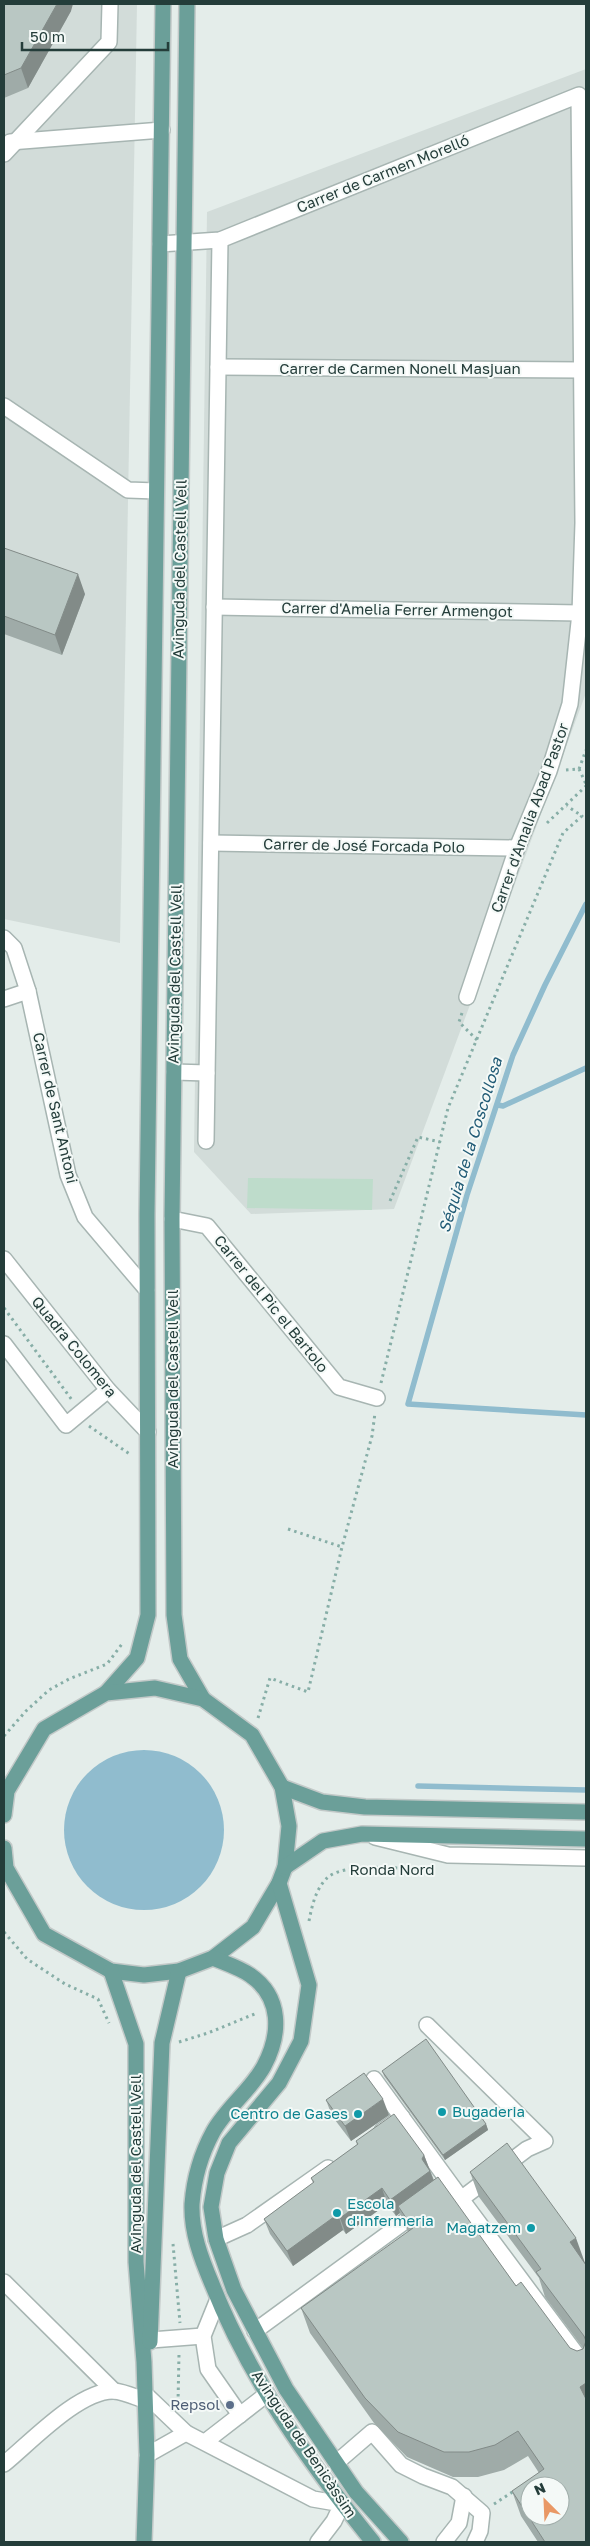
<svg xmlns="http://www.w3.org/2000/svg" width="590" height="2546" viewBox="0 0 590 2546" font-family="'Golos Text',sans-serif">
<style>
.built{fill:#d2dcd9}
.green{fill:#bedccb}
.water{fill:#90bcce}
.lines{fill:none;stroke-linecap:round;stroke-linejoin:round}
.stream{stroke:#90bcce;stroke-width:5.5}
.minor-casing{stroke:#a7b5b2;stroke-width:18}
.major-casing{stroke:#c2c9c8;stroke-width:18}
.path{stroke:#87aea7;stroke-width:3;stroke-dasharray:2.5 4;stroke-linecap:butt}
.minor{stroke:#fff;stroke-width:15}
.major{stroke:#6b9f99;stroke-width:15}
.wall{fill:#9faba8}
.shaded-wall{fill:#828b88}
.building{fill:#b9c7c3;stroke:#828b88;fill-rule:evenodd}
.culture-dot{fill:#0f9aa8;stroke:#f4f9f7;stroke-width:2}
.service-dot{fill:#5c6f8a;stroke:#f4f9f7;stroke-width:2}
.labels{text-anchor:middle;stroke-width:4;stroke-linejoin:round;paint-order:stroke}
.street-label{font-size:15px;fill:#243d3a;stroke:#f4f9f7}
.culture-label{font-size:15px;fill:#0d838f;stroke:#f4f9f7;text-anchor:start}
.service-label{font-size:15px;fill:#4e5e75;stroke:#f4f9f7;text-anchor:end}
.water-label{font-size:16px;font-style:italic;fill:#225c76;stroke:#f4f9f7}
</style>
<rect width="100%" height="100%" fill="#e4edea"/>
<g class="built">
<path d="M4,4H137L120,943L4,919Z"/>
<path d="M586,69V693L394,1209L251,1214L194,1152L207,212Z"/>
</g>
<path class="green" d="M248,1178L373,1179L372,1210L247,1208Z"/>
<circle class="water" cx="144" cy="1830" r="80"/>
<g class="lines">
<g class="stream">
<path d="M586,904L545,985L513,1055L467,1195L408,1404L586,1415"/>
<path d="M498,1105L503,1106L586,1068"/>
<path d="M418,1786L586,1790"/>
</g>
<g class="minor-casing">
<g id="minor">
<path d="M10,142L162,130"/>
<path d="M4,154L109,42L110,4"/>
<path d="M160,244L220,240L579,95L583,523L580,613L570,704L549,771L517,848L467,997"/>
<path d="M218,367L581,370"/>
<path d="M4,406L128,490L156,491"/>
<path d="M214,607L580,613"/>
<path d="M211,843L517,848"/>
<path d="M4,938L14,948L28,991L68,1175L85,1217L147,1290"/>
<path d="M4,999L28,991"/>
<path d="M174,1072L207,1073"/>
<path d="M206,1141L220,240"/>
<path d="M172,1219L207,1226L339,1387L377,1398"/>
<path d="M4,1259L108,1390L148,1432"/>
<path d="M4,1344L66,1425L108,1390"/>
<path d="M375,1837L448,1855L586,1858"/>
<path d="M427,2025L545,2141L527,2149L461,2199L586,2367"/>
<path d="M374,2079L457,2193"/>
<path d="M382,2131L402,2117"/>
<path d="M216,2239L247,2225L328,2168"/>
<path d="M4,2282L114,2391"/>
<path d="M218,2299L203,2336L208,2369L240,2415"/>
<path d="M255,2331L452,2187"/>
<path d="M151,2340L203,2336"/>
<path d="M144,2393L186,2433L313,2499L342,2504L334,2521L318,2542"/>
<path d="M205,2442L267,2394"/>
<path d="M147,2455L186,2433"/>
<path d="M336,2463L372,2432L401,2465L423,2476L452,2487L482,2513L480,2531L475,2542"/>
<path d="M4,2464C30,2443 79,2390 114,2391C124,2392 135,2397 144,2400"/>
<path d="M444,2542L459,2523L464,2496"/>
</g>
</g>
<g class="major-casing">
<g id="major">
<path d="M187,4L172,1219L174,1615L180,1659L203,1699"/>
<path d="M106,1693L137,1658L148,1615L147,1215L163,4"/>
<path d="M282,1787L322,1802L365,1807L586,1812"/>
<path d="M4,1815L7,1791L44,1729L106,1693L155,1688L203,1699L252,1735L282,1787L289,1826L285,1867L279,1883L253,1927L213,1958L179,1971L144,1975L111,1971L44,1934L6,1868L4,1848"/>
<path d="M285,1867L323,1841L362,1834L586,1839"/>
<path d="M279,1883L309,1985L301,2041L279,2083L229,2143L217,2173L211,2207L216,2239L234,2290L286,2389L356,2492L401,2542"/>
<path d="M213,1958C225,1963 240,1968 250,1975C282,1997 281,2034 264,2066C251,2090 226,2108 213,2132C201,2154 194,2178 192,2204C191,2232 201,2258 212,2284C249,2378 310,2464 373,2542"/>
<path d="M111,1971L136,2044V2262L144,2362L147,2455L144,2542"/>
<path d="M150,2342L162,2043L179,1971"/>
</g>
</g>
<g class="path">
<path d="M579,769L586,750"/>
<path d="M566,770L579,769L586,784"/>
<path d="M547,823L586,786"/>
<path d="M462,1013L459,1022L477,1040"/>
<path d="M390,1201L418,1137L440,1142"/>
<path d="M4,1308L72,1400"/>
<path d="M381,1383L448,1108L563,833L582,816L567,806"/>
<path d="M89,1426L131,1455"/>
<path d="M288,1529L342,1547"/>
<path d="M258,1718L270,1678L308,1692L342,1547L372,1436L375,1413"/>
<path d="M4,1736L26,1711L49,1690L69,1679L107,1664L122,1644"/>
<path d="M309,1921C312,1906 315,1891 326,1879C342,1861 407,1869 431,1870"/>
<path d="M4,1932L27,1959L65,1984L98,1999L109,2023"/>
<path d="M179,2042L208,2033L257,2013"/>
<path d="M173,2244L180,2323"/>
<path d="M178,2403L179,2354"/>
<path d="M494,2504L514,2491"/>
</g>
<use href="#minor" class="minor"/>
<use href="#major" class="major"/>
</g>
<g class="wall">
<path d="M4,4L71,11L28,88L4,98Z"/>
<path d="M4,548L85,594L62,655L4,634Z"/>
<path d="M382,2071L486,2124L488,2130L445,2160L384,2076Z"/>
<path d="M326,2100L389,2115L351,2141L332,2116Z"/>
<path d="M356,2141L424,2155L434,2180L516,2286L570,2348L577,2351L583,2349V2348L545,2297L539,2278L479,2197L470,2172L585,2263L586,2265V2542H538L521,2516L512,2491L539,2473L528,2456L504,2470L478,2477H453L407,2457L374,2423L310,2333L301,2308L408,2232L400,2213L396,2216L387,2204L346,2234L343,2230L293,2266L270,2234L264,2219L313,2183L311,2178L357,2145Z"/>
</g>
<g class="shaded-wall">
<path d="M57,4H73L71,11L28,88L21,68Z"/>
<path d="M78,574L85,594L62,655L55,635Z"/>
<path d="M383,2099L389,2115L351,2141L345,2126Z"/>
<path d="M486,2124L488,2130L445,2160L443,2155Z"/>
<path d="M424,2155L436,2187L398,2206L400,2213L396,2216L390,2200L422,2159Z"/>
<path d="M382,2188L387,2204L346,2234L340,2218Z"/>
<path d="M338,2214L343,2230L293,2266L287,2251Z"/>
<path d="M576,2238L585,2263L579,2268L570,2242Z"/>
<path d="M586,2383V2406L580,2387Z"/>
</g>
<g class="building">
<path d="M4,4H57L21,68L4,75Z"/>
<path d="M4,548L78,574L55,635L4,616Z"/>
<path d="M426,2039L486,2124L443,2155L382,2071Z"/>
<path d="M364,2073L383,2099L345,2126L326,2100Z"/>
<path d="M394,2114L424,2155L422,2159L430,2171L390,2200L382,2188L340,2218L338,2214L287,2251L264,2219L314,2182L311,2178L358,2144L356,2141Z"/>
<path d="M507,2143L576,2238L570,2242L586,2265V2383L580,2387L586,2399V2542H545L512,2491L544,2469L518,2431L495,2445L469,2452H444L398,2432L365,2398L301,2308L413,2228L398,2206L438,2177L516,2286L521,2282L570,2348L577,2351L583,2349L586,2341L584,2336L536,2272L541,2269L470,2172ZM530,2486H560V2516H530Z"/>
</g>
<g class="culture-dot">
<circle cx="442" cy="2112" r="5"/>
<circle cx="358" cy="2114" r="5"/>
<circle cx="337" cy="2213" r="5"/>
<circle cx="531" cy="2228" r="5"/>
</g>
<circle class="service-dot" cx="230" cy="2405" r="5"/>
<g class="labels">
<g class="street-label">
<text transform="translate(383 174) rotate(-22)" y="5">Carrer de Carmen Morelló</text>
<text x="400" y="374">Carrer de Carmen Nonell Masjuan</text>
<text transform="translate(180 569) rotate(-89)" y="5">Avinguda del Castell Vell</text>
<text transform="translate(397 610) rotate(1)" y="5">Carrer d'Amelia Ferrer Armengot</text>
<text transform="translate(530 818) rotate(-70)" y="5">Carrer d'Amalia Abad Pastor</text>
<text transform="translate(364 846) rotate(1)" y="5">Carrer de José Forcada Polo</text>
<text transform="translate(175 974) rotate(-89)" y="5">Avinguda del Castell Vell</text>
<text transform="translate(55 1108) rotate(77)" y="5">Carrer de Sant Antoni</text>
<text transform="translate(271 1304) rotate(51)" y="5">Carrer del Pic el Bartolo</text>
<text transform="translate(74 1347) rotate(51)" y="5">Quadra Colomera</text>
<text transform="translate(173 1379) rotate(-90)" y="5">Avinguda del Castell Vell</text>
<text x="392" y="1875">Ronda Nord</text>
<text transform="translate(136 2164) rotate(-90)" y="5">Avinguda del Castell Vell</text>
<text transform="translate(304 2444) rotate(56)" y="5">Avinguda de Benicàssim</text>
</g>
<g class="culture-label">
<text x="452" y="2117">Bugaderia</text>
<text x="348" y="2119" text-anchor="end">Centro de Gases</text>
<text x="347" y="2209">Escola<tspan x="347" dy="17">d'Infermeria</tspan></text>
<text x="521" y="2233" text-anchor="end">Magatzem</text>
</g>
<g class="service-label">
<text x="220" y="2410">Repsol</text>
</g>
<g class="water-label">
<text transform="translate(470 1145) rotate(-73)" y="6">Séquia de la Coscollosa</text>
</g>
</g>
<rect width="590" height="2546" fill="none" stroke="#243d3a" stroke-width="10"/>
<g transform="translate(545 2501) rotate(336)"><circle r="24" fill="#f4f9f7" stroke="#a1aeab"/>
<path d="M0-4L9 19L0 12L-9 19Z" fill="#e99865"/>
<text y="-8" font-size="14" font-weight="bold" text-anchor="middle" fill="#243d3a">N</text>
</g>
<path d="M22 42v8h146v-8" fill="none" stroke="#243d3a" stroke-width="2.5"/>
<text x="30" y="42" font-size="15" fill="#243d3a" stroke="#f4f9f7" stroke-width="4" paint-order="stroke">50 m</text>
</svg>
